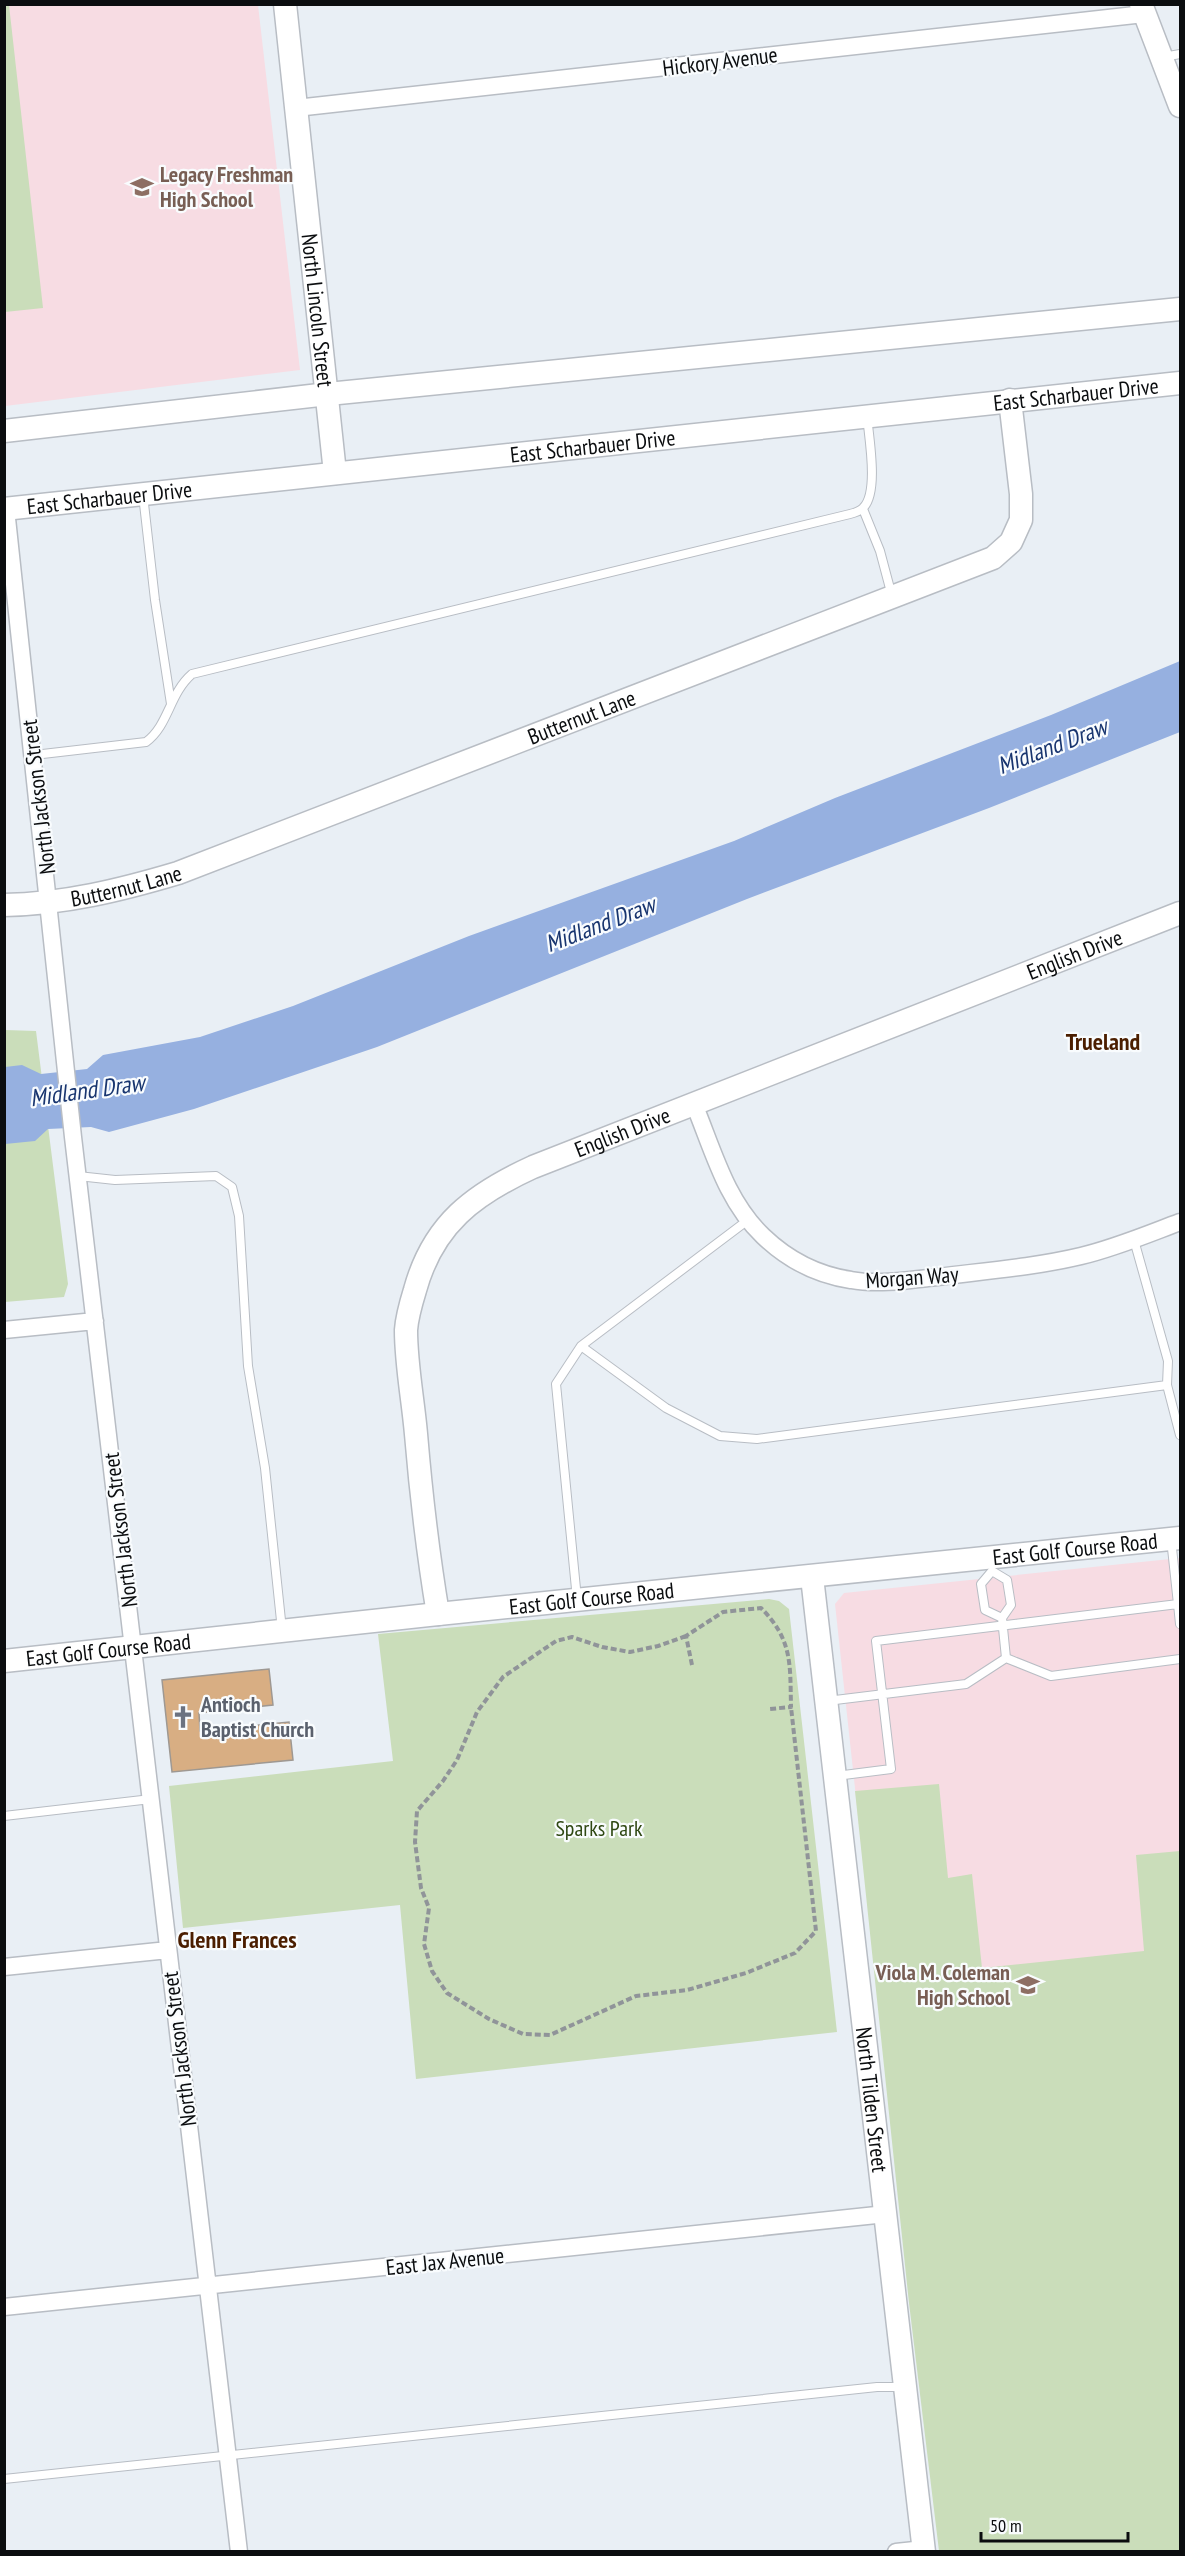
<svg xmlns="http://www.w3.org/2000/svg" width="1185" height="2556" font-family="'PT Sans Narrow',sans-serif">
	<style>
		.education { fill: #f7dce3 }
		.green { fill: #caddba }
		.water { fill: #96b0e0 }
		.building { fill: #d8ae83; stroke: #9e9892; stroke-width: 1.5 }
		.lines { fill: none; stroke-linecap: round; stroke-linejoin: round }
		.lane-casing { stroke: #b8bdc4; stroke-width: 10 }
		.street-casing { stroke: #b8bdc4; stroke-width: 19 }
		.secondary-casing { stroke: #b8bdc4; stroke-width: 25 }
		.path { stroke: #909499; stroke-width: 4; stroke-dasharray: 6 3; stroke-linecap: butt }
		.lane { stroke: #fff; stroke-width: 8 }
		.street { stroke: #fff; stroke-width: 16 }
		.secondary { stroke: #fff; stroke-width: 22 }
		.labels { text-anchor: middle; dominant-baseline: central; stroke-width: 4.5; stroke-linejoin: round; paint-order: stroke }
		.street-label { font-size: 22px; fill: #0b0d0f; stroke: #f9fcfe }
		.education-label { font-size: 22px; font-weight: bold; fill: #785e54; stroke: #f9fcfe; text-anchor: start }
		.worship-label { font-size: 22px; font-weight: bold; fill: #5b616d; stroke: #f9fcfe; text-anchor: start }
		.park-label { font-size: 22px; fill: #2f4813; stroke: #f9fcfe }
		.water-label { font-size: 24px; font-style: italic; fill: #18356f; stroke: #f9fcfe }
		.neighbourhood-label { font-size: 24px; font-weight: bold; fill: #4b1e00; stroke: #f9fcfe }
	</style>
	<rect width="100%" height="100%" fill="#e9eff5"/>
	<path class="education" d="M4 5H258L300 370 5 406Z
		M1180 1558V2180L901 2212 835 1604 844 1593Z"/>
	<path class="green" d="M4 5H9L43 308 5 312Z
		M5 1030 36 1031 68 1284 64 1297 5 1302Z
		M769 1599 779 1601 789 1609 837 2032 416 2079 400 1905 183 1928 169 1786 393 1761 378 1634Z
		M939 1784 948 1878 972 1874 982 1968 1144 1951 1136 1855 1180 1851V2551H939L909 2303 855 1791Z"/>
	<path class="water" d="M1180 661V732L989 808 747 899 377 1047 194 1109 109 1132 91 1127 48 1129 35 1141 5 1144V1067L22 1065 41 1074 87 1069 103 1055 200 1037 293 1006 469 936 734 841 835 798 1051 715Z"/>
	<path class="building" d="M269 1669 273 1705 199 1713 200 1731 289 1722 293 1760 172 1772 162 1680Z"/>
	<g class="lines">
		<g class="lane-casing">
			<path id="lane" d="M1163 57 1180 54
				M143 495 155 600 171 704
				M863 509 880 551 892 596
				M34 755 146 742C169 725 169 694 192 674L850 514C854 513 860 511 863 508 879 493 869 438 867 416
				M78 1176 115 1180 216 1176 232 1187 239 1216 248 1366 265 1468 282 1630
				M581 1346 666 1408 720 1436 757 1439 1167 1385 1168 1361 1134 1240
				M1167 1385 1180 1435
				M1171 1539 1178 1604
				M992 1571 1007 1580 1011 1605 1002 1618 985 1610 981 1584Z
				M577 1599 556 1384 581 1346 748 1220
				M1006 1658 1051 1676 1180 1659
				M827 1701 966 1684 1006 1658 1002 1618
				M836 1776 891 1769 876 1641 1178 1604 1180 1624
				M4 1816 151 1799
				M4 2479 877 2387H905"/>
		</g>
		<g class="street-casing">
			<path id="street" d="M296 108 1144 14
				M6 509 73 1137 239 2552
				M694 1104C713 1150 726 1201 763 1236 787 1259 817 1275 851 1280 878 1285 910 1280 937 1277 985 1271 1035 1267 1081 1256 1115 1248 1148 1234 1180 1222
				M4 1330 95 1321
				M4 1967 168 1950
				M4 2307 886 2214
				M896 2552 924 2549"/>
		</g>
		<g class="secondary-casing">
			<g id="secondary">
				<path id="s1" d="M285 4 335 473"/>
				<path d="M1141 4 1180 106"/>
				<path d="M4 431 328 394 1180 309"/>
				<path id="s2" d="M4 509 1180 383"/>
				<path id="s3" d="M4 905C64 904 121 890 178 873L993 558 1011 542 1021 520V494L1010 400"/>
				<path id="s4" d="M812 1577 924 2552"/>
				<path id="s5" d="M438 1614C428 1554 421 1494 416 1434 413 1399 406 1365 406 1330 407 1316 411 1303 415 1290 433 1224 474 1194 533 1167L1180 913"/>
				<path id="s6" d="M4 1661 438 1614 1180 1538"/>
			</g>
		</g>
		<path class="path" d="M686 1636 658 1646 630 1652 602 1647 572 1637 556 1641 503 1677 477 1712 457 1760 443 1781 417 1811 415 1842 421 1888 429 1908 424 1944 432 1971 447 1993 489 2019 523 2034 550 2035 636 1996 687 1990 746 1973 795 1953 816 1931 791 1707
			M692 1665 686 1636 723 1612 761 1608C793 1640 790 1665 791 1707L770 1709"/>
		<use href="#lane" class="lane"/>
		<use href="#street" class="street"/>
		<use href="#secondary" class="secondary"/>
	</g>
	<defs>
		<g id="school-bare" transform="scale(1.8)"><path d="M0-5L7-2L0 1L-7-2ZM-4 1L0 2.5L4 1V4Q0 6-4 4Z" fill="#8d6e63" stroke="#f9fcfe" stroke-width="2.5" paint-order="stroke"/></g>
		<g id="church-bare" transform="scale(1.8)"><path d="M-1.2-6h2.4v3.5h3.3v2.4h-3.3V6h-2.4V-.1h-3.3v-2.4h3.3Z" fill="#6b7280" stroke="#f9fcfe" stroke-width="2.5" paint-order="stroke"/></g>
	</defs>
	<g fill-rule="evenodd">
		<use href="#school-bare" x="142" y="187"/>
		<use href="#church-bare" x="183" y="1717"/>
		<use href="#school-bare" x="1028" y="1985"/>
	</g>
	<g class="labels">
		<g class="street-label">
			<text transform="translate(720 61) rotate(-7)">Hickory Avenue</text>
			<text stroke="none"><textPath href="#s1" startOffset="308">North Lincoln Street</textPath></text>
			<text stroke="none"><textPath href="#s2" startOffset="1078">East Scharbauer Drive</textPath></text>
			<text stroke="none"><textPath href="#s2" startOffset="592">East Scharbauer Drive</textPath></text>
			<text stroke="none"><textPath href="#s2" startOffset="106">East Scharbauer Drive</textPath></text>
			<text stroke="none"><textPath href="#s3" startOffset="610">Butternut Lane</textPath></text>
			<text transform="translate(38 797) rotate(-97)">North Jackson Street</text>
			<text stroke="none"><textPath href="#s3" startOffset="124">Butternut Lane</textPath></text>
			<text stroke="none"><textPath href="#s5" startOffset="1086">English Drive</textPath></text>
			<text stroke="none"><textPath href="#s5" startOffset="600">English Drive</textPath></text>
			<text transform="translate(912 1277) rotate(-4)">Morgan Way</text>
			<text transform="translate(120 1530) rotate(-97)">North Jackson Street</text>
			<text stroke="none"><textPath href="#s6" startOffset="1077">East Golf Course Road</textPath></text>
			<text stroke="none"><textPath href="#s6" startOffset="591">East Golf Course Road</textPath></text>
			<text stroke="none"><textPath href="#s6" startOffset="105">East Golf Course Road</textPath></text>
			<text transform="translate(179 2049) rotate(-97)">North Jackson Street</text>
			<text stroke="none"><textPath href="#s4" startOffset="526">North Tilden Street</textPath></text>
			<text transform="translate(445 2261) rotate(-6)">East Jax Avenue</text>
		</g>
		<g class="education-label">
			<text x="160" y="174">Legacy Freshman<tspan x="160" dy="25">High School</tspan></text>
			<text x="1010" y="1972" text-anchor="end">Viola M. Coleman<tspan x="1010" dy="25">High School</tspan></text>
		</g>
		<g class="worship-label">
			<text x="201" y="1704">Antioch<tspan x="201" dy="25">Baptist Church</tspan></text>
		</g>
		<g class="park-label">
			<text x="599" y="1828">Sparks Park</text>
		</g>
		<g class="water-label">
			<text transform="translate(1052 746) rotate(-21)">Midland Draw</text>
			<text transform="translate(600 924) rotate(-21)">Midland Draw</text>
			<text transform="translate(87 1090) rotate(-8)">Midland Draw</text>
		</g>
		<g class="neighbourhood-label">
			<text x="1103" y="1041">Trueland</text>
			<text x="237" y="1939">Glenn Frances</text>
		</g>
	</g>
	<rect width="1185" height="2556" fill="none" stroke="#0b0d0f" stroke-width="12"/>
	<path d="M981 2532v9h147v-9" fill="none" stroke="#0b0d0f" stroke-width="3"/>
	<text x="990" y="2532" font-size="18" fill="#0b0d0f" stroke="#f9fcfe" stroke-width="4.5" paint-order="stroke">50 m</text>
</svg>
